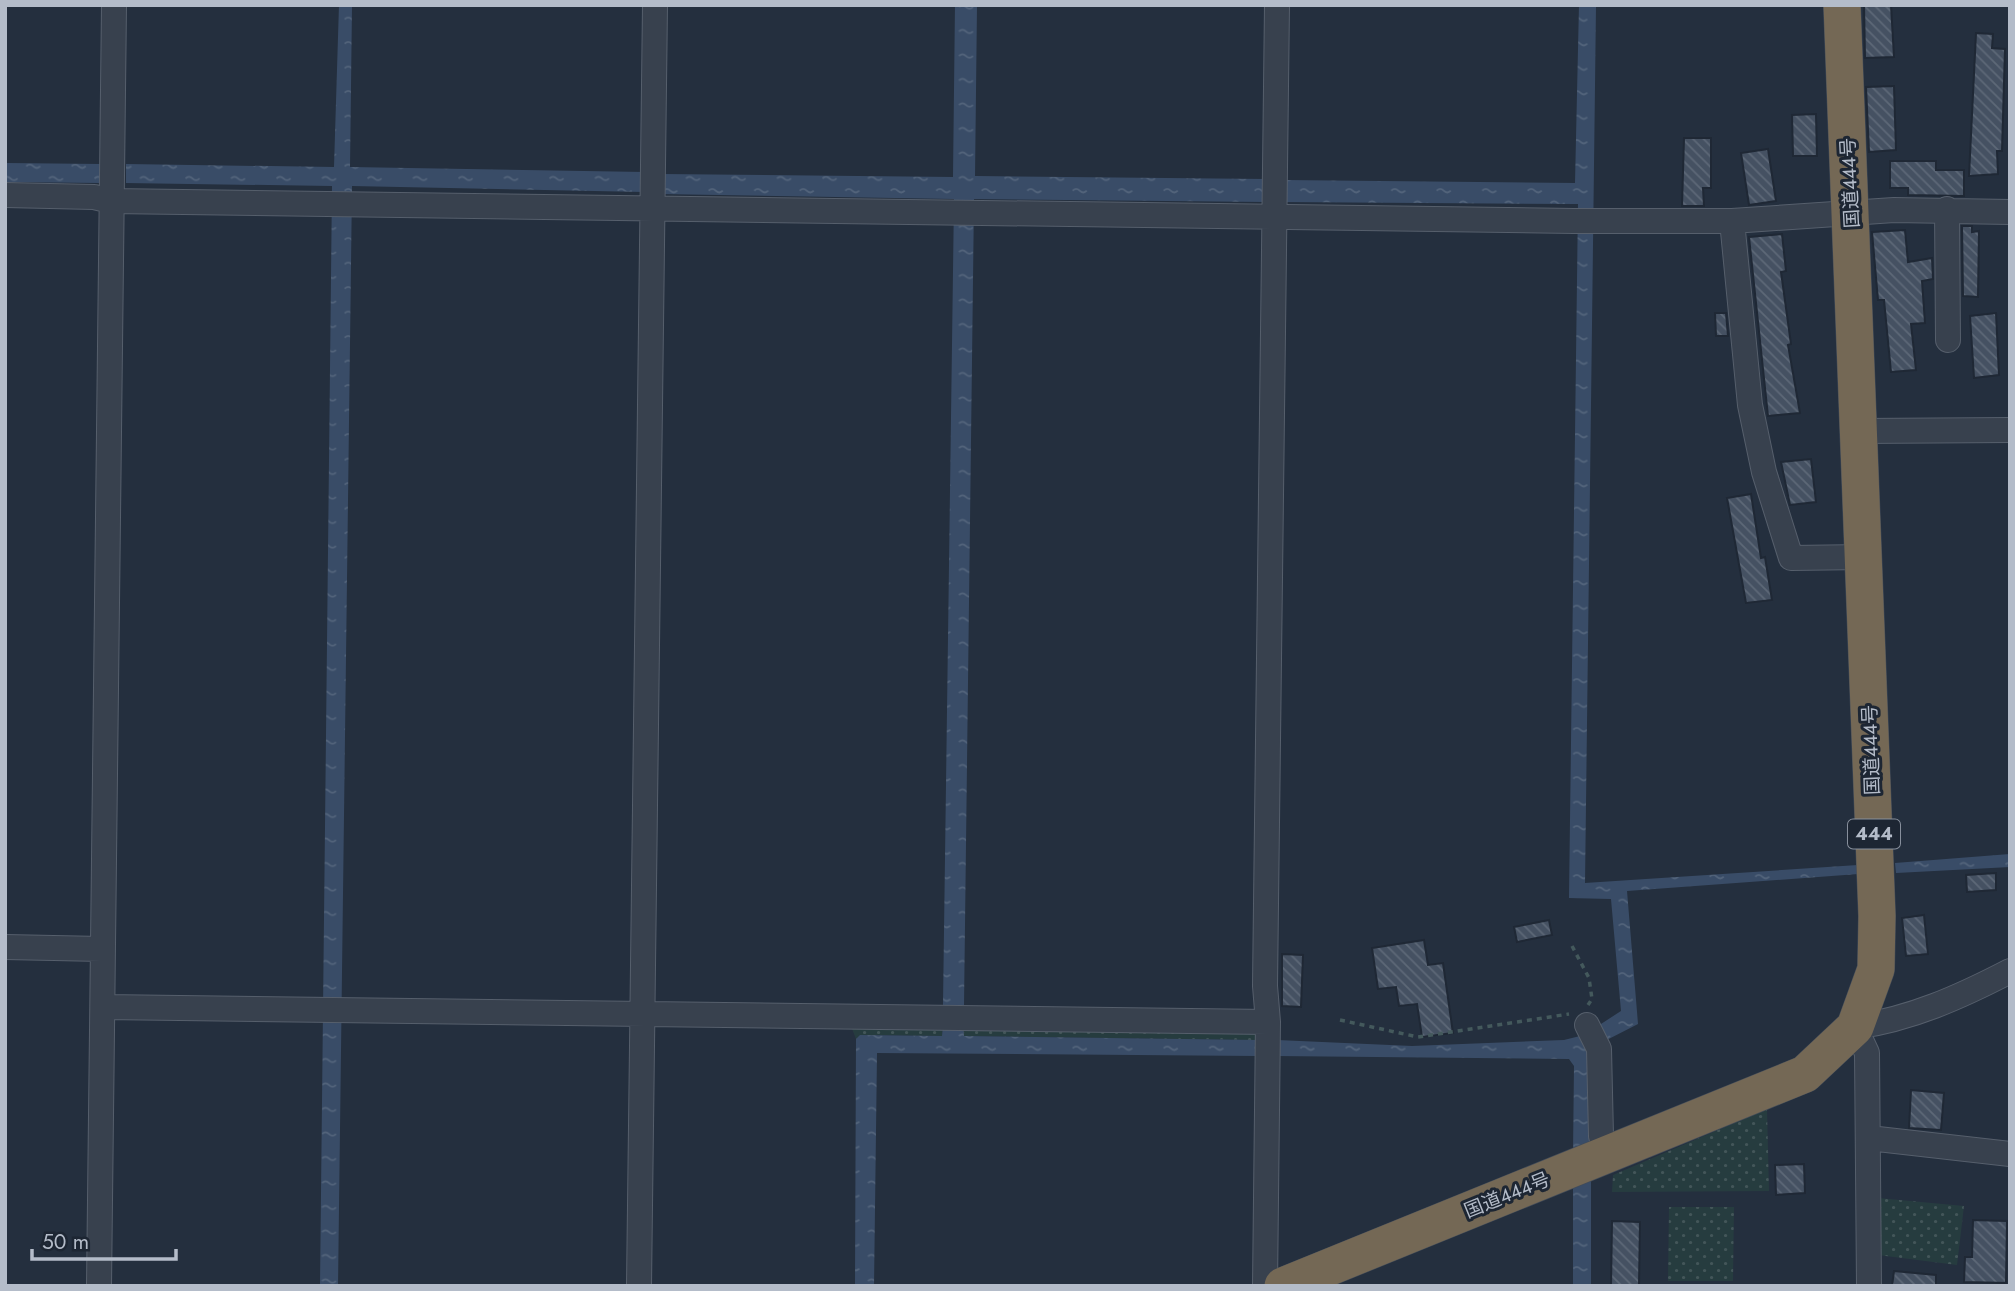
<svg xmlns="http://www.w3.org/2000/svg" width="2015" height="1291" font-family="Jost,'Noto Sans JP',sans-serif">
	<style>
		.grass { fill: url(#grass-dots) }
		.water { fill: url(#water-ripples) }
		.building { fill: url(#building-back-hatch); stroke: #1f2835; stroke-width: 2 }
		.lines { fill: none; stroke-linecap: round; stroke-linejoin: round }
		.minor-casing { stroke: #565f6c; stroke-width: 26 }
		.highway-casing { stroke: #434c59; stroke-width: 38 }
		.path { stroke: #44595c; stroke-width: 3.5; stroke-dasharray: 5 5; stroke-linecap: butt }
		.minor { stroke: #38414e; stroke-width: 24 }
		.highway { stroke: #746855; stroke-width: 37 }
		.labels { text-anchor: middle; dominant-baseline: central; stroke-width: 6; stroke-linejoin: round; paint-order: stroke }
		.shield { fill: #1d2633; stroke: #878f9c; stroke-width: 2 }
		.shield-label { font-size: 18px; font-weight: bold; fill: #b4bcc9 }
		.street-label { font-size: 19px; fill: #b4bcc9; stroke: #1d2633 }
	</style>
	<defs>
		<pattern id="grass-dots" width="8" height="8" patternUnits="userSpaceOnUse" patternTransform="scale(1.75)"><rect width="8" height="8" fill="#263c3f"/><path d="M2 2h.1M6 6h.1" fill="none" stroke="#435659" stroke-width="1.8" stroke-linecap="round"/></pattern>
		<pattern id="water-ripples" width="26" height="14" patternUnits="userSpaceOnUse" patternTransform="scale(1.75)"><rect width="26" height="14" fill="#394c67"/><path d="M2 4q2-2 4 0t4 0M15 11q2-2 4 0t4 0" fill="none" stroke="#53647b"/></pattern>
		<pattern id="building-back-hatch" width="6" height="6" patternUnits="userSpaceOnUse" patternTransform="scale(1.75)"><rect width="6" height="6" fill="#455162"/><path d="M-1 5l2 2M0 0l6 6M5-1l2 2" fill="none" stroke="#5d6877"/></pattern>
	</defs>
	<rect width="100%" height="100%" fill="#242f3e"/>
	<path class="grass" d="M943 1025 942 1036 861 1035 856 1039 851 1026Z
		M963 1025 1256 1031 1258 1040 963 1036Z
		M1767 1109 1769 1191 1612 1192 1613 1175Z
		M1878 1198 1964 1206 1957 1265 1878 1255Z
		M1669 1207H1734L1733 1281H1668Z"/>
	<path class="water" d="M339 5H352L350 167 644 172V192L352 186 338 1286H320L332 186 126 183V164L334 167Z
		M955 5H977L975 176 1265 179 1267 202 974 199 964 1005H943L954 199 660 194V174L953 177Z
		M1579 5H1596L1585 883 1858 865V874L1627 891 1638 1024 1591 1048 1592 1147 1573 1154 1574 1066 1569 1059 1277 1056V1040L1412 1046 1564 1040 1584 1035 1621 1011 1611 899 1569 898 1578 204 1282 202 1283 180 1575 183Z
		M5 163 101 164V183L5 182Z
		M2010 854V867L1896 873 1895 863Z
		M943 1025H963L964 1036 1258 1040V1056L877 1053 874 1286H855L856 1039 860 1035 942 1036Z
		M1591 1179V1286H1573V1187Z"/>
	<path class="building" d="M1864 5H1891L1894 57 1865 58Z
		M1976 33 1993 34 1992 48 2005 49 2002 151H1997L1998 174 1969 176Z
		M1894 86 1896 150 1869 152 1866 87Z
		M1816 114 1817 156H1793L1792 115Z
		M1684 138H1711V188H1703L1704 206H1682Z
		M1768 149 1776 201 1749 205 1741 153Z
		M1890 161H1936V170H1964V196L1908 195V188H1890Z
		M1962 226H1972V232L1979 231 1978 297 1963 296Z
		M1905 230 1908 262 1932 258 1933 279 1922 281 1925 323 1911 324 1916 370 1891 372 1884 300H1878L1872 232Z
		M1782 234 1786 271 1781 272 1791 344 1788 345 1800 413 1768 416 1749 237Z
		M1715 313H1726L1728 336H1716Z
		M1996 313 1999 375 1974 378 1970 316Z
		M1811 459 1816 502 1790 505 1781 462Z
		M1751 494 1761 558 1765 557 1772 600 1746 603 1727 498Z
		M1996 873V890L1967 892 1966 875Z
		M1924 915 1928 954 1906 956 1902 918Z
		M1549 920 1552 935 1517 942 1514 927Z
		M1424 940 1428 965 1443 963 1453 1033 1422 1037 1417 1004 1399 1006 1396 987 1378 989 1372 948Z
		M1282 954 1303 955 1301 1007 1282 1006Z
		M1911 1090 1944 1093 1941 1130 1909 1128Z
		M1804 1164 1805 1193 1776 1195 1775 1165Z
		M1973 1220 2007 1221 2006 1283 1964 1282 1965 1257H1972Z
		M1612 1221 1640 1222 1639 1286H1611Z
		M1894 1271 1936 1275V1286H1892Z"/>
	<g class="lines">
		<g class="minor-casing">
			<path id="minor" d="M5 195 94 197 111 201 1574 221H1732L1894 210 2010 212
				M1947 209 1948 340
				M1732 221 1750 405 1764 472 1791 558 1864 557
				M1860 431 2010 430
				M5 947 102 949
				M104 1007 1268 1022 1265 1286
				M1268 1022 1265 986 1277 5
				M1587 1025 1599 1049 1601 1136 1606 1155
				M1869 1138 2010 1154
				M99 1286 114 5
				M639 1286 655 5
				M1869 1286 1867 1053 1855 1027C1911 1019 1960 997 2010 971"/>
		</g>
		<g class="highway-casing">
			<path id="highway" d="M1283 1286 1805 1074 1855 1027 1876 969 1877 916 1842 5"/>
		</g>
		<path class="path" d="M1572 946 1589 978 1592 999 1588 1005
			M1340 1020 1418 1037 1569 1014"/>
		<use href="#minor" class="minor"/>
		<use href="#highway" class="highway"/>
	</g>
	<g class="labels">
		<rect class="shield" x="1848" y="819.5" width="52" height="29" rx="5"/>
		<g class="shield-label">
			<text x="1874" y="834">444</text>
		</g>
		<g class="street-label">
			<text transform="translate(1850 183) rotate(-93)">国道444号</text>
			<text transform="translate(1871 750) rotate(-92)">国道444号</text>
			<text transform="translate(1507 1195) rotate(-22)">国道444号</text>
		</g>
	</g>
	<rect width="2015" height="1291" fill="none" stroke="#b4bcc9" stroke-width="14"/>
	<path d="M32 1249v10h144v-10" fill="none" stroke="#b4bcc9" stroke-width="3.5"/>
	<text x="42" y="1249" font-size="21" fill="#b4bcc9" stroke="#1d2633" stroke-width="5" paint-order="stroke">50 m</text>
</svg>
